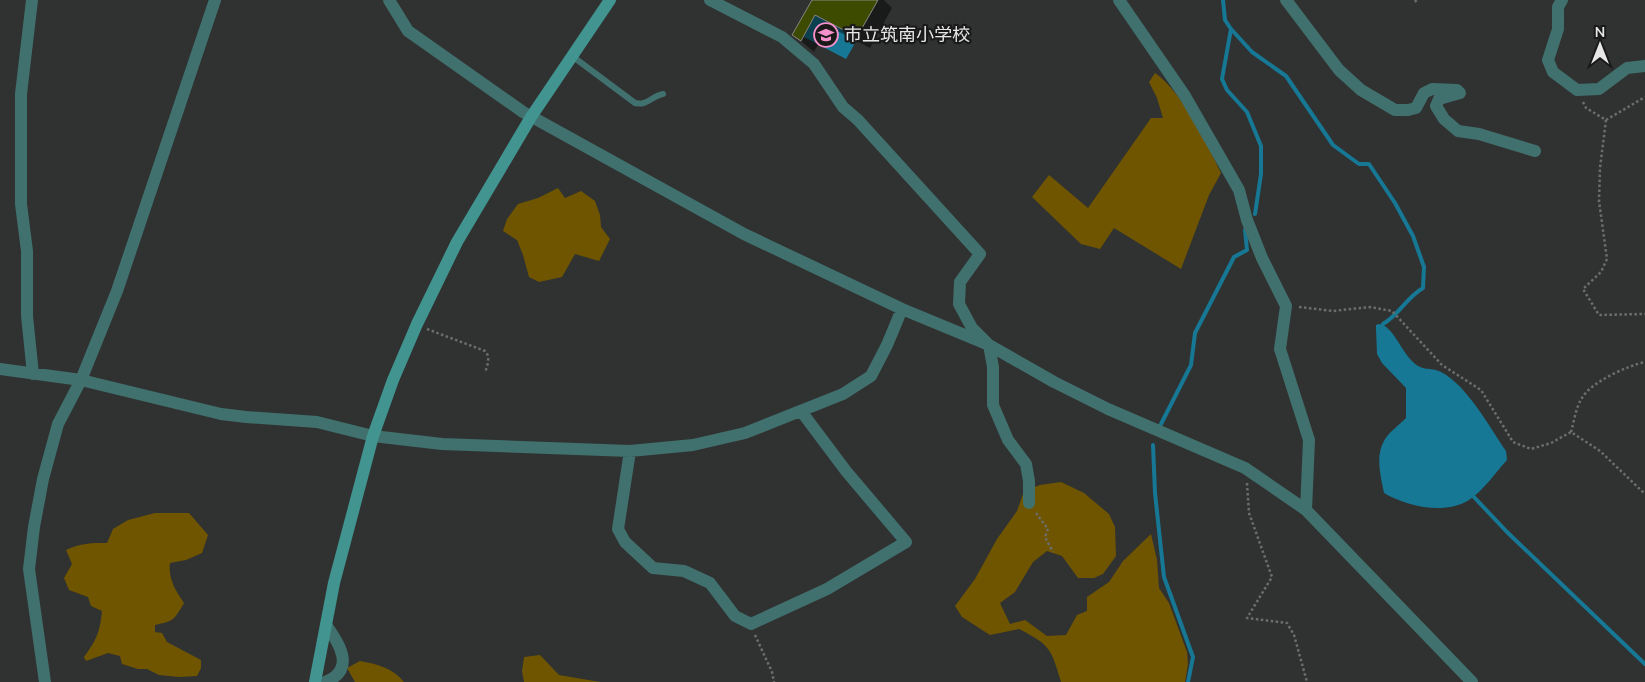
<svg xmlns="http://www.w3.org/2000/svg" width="1645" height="682" font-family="'Nunito Sans','Noto Sans JP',sans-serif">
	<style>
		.forest { fill: #6f5500 }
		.water { fill: #167895 }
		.shadow { fill: #0007 }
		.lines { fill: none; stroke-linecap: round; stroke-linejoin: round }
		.stream { stroke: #167895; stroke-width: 4 }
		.building { fill: #3c4b00; stroke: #868784 }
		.path { stroke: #6c6d6c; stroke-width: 2.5; stroke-dasharray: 2.5 2.5; stroke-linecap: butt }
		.lane { stroke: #40716e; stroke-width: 6 }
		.street { stroke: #40716e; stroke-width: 12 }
		.secondary { stroke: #41948f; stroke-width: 12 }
		.labels { text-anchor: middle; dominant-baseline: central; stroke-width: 4.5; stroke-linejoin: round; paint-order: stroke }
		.poi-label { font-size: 18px; fill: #e6e7e6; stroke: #191a19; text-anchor: start }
	</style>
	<rect width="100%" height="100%" fill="#303231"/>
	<path class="forest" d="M1155 73C1183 93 1206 142 1221 173L1209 195 1181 269 1114 228 1100 249 1081 244 1032 197 1049 175 1088 208 1151 118H1163L1157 98 1149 82Z
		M558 188 565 198 581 191 595 201 600 215 601 227 610 239 599 261 575 254 562 277 539 282 529 277 523 255 517 240 503 231 507 219 518 204 538 198Z
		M1061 482 1084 493 1109 514 1115 527 1116 556 1103 574 1094 578H1078L1062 556 1047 551 1033 562 1015 592 1000 603 1010 624 1025 620 1047 636 1066 635 1077 615 1087 611V597L1109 582 1123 561 1151 534 1157 560 1159 588 1169 603 1187 652 1188 664 1185 682H1061C1051 648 1050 645 1019 629L990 635 962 617 955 606 975 579 997 539 1017 511 1024 491 1040 485Z
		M155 513H189L208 535 202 553 186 560 170 563C168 578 175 590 184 603 174 620 174 621 155 625V632L162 633 167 642 201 660V668L197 676 179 677 159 675 147 669H138L122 664 120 656 108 653 86 661 84 657C96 641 100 632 102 611L91 606 88 597 69 590 64 578 72 564 66 550C80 543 92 543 107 543L113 529 128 520Z
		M540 655 559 675 600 682H524L522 671 524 657Z
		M360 661C377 664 393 668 404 682H355L347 668Z"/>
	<path class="water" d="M815 15 858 38 846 59 804 37Z
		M1379 324C1392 325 1401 350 1411 360 1423 373 1429 366 1441 372 1467 385 1490 428 1506 451L1507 460C1496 472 1483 491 1469 500 1445 515 1408 507 1384 493 1381 477 1375 456 1384 441 1388 433 1399 425 1406 418V388L1382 363 1377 354 1376 329V325Z"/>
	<path class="shadow" d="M813 0H884L892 8 870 48 828 26 814 52 794 35Z"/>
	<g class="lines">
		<path class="stream" d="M1223 0 1225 20 1231 29 1252 52 1286 76 1333 145 1359 164H1369L1395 203 1413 236 1424 267 1423 288C1406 298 1399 315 1383 324
			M1231 29 1222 79 1227 90 1247 112 1261 146V174L1255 214
			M1160 426 1191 365 1195 333 1234 257 1247 250 1245 230
			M1153 445 1155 493 1164 577 1193 657 1188 682
			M1473 496 1507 532 1645 664"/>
	</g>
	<path class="building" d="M812 0H878L857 37 815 15 801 41 792 35Z"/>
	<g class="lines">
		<path class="path" d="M1415 0 1417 3
			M1583 102 1586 108 1606 120 1600 168 1599 201 1607 259 1601 272 1583 289 1599 315 1645 314
			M1606 120 1645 97
			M1299 307 1333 311 1370 307 1392 311 1442 365 1481 390 1513 442 1531 449 1551 443 1571 432 1600 451 1645 494
			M427 329 485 351C491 357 487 366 485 373
			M1571 432C1574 421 1576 407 1582 398 1591 382 1627 366 1645 362
			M1247 483 1249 513 1272 577 1247 618 1287 623 1294 635 1307 682
			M1036 513 1048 529 1045 537 1053 552
			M755 635 772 672 774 682"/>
		<path class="lane" d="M572 56 635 103C647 106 652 96 663 94"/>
		<path class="street" d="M32 0 21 94V204L27 251V316L33 374
			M389 0 408 31 523 112 744 234 902 309 989 345 1054 382 1108 409 1245 468 1306 510 1472 682
			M710 0 782 37 814 64 843 107 858 120 980 254 960 282 959 304 972 328 989 345 993 367V405L1008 440 1026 464 1029 481V503
			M1119 0 1185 96 1239 190 1247 220 1262 258 1286 306 1280 349 1309 440 1306 510
			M1286 0 1339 70 1361 90 1395 110H1408L1416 108 1424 93 1432 89 1457 90 1460 93 1439 99 1436 106 1444 119 1458 131 1479 134 1535 151
			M1562 0 1558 7V29L1548 60 1553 72 1577 90 1599 89 1627 68 1645 66
			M0 369 81 380 221 414 246 417 317 422 373 436 442 444 630 451 693 445 745 433 843 394 871 376 887 345 902 309
			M630 451 618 529 625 542 653 568 684 571 710 583 735 616 751 624 827 589 906 542 846 471 801 411
			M45 682 29 569 34 527 43 479 58 424 81 380 117 291 215 0
			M325 682C356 670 340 644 326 625"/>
		<path class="secondary" d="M315 682 334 583 373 436 393 380 417 324 457 242 531 117 610 0"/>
	</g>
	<defs>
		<g id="school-ring" transform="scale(1.25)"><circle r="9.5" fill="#191a19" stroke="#f890cb" stroke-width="1.5"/><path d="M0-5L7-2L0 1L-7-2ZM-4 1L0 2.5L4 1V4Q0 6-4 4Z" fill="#f890cb"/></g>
	</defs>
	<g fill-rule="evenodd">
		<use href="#school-ring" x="826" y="35"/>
	</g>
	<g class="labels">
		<g class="poi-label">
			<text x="844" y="35">市立筑南小学校</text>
		</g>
	</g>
	<g transform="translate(1600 45)" stroke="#191a19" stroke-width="4" paint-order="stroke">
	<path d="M0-4L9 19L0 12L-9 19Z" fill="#e6e7e6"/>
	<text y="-8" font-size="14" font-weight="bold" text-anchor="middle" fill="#e6e7e6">N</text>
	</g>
</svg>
